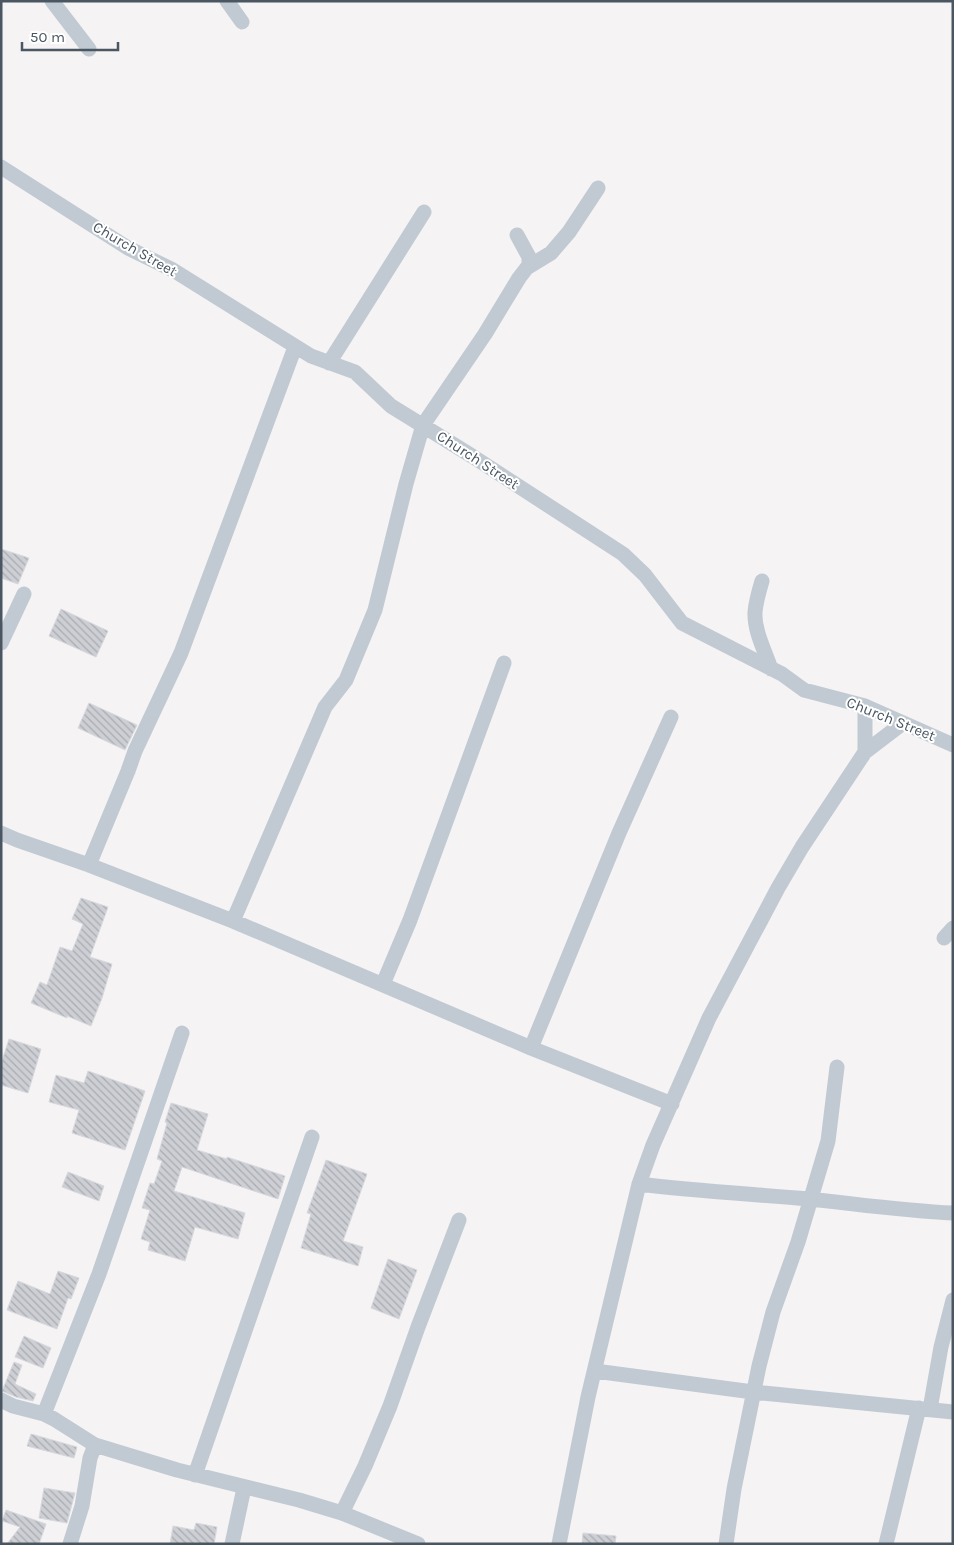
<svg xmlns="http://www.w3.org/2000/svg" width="954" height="1545" font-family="Karla,sans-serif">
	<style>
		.building { fill: url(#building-back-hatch); stroke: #d7d9de }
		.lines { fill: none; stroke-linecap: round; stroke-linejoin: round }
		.minor { stroke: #c1cad2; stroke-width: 15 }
		.labels { text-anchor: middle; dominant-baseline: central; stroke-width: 4; stroke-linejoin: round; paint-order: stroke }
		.street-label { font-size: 15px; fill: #4a5661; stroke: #fff }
	</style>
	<defs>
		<pattern id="building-back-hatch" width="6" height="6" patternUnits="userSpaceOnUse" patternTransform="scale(1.25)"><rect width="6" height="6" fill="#cdcfd5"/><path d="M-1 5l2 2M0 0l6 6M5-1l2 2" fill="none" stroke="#a8abb0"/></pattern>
	</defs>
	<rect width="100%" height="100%" fill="#f5f3f3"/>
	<path class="building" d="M1 549 29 558 18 584 1 578Z
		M61 609 108 631 96 657 49 636Z
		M89 703 137 725 125 750 78 728Z
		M81 898 108 907 90 957 112 964 102 998 91 1026 67 1016V1018L31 1003 40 982 47 985 60 947 72 951 83 924 72 919Z
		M9 1039 41 1049 28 1093 1 1085V1064Z
		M88 1071 145 1091 125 1150 72 1133 79 1110 49 1102 56 1075 84 1083Z
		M171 1103 208 1114 197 1150 227 1159V1157L285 1176 278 1199 182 1167 174 1191 245 1213 238 1239 195 1227 185 1261 148 1250 150 1242 141 1239 150 1210 142 1208 150 1183 154 1184 162 1161 157 1159 167 1123 165 1122Z
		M326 1160 367 1174 343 1241 363 1247 358 1266 301 1248 311 1214 307 1213Z
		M68 1172 104 1186 99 1201 62 1187Z
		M388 1259 417 1270 399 1319 371 1308Z
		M58 1271 79 1278 71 1299 68 1298 57 1329 7 1310 18 1281 50 1294Z
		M24 1336 51 1348 43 1368 15 1357Z
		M14 1362 22 1365 15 1384 36 1394 33 1401 16 1397 2 1391Z
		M31 1434 77 1447 74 1458 27 1446Z
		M44 1488 75 1493 67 1523 39 1518Z
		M6 1510 46 1524 39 1544H7L20 1527 2 1521Z
		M196 1523 217 1527 214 1544H170L173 1526 194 1530Z
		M583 1533 616 1536 615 1544H582Z"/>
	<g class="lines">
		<path class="minor" d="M52 1 89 49
			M227 1 242 22
			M1 167 128 248 173 270 311 356 355 372 391 406 472 456 623 554 645 575 682 623 782 674 804 690 865 706 953 745
			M528 267 551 253 569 232 598 188
			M329 363 424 212
			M762 581C759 591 756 601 755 612 754 631 765 651 771 669
			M1 643 24 594
			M865 752 903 723
			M1 833 17 840 89 865 233 921 531 1048 672 1104
			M89 865 128 771 135 751 181 653 295 347
			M233 921 325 707 346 680 375 610 406 484 423 425 485 334 519 278 529 265V257L517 235
			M944 938 953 928
			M383 984 410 920 504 663
			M531 1048 619 833 671 717
			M639 1184C695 1191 752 1194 809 1199 857 1204 905 1211 953 1213
			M595 1371 753 1392 953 1412
			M1 1400 13 1406 44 1414 54 1419 95 1445 177 1470 299 1500 342 1513 418 1544
			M930 1409 941 1347 953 1300
			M44 1414 99 1274 182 1033
			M195 1475 312 1137
			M342 1513 365 1466 390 1406 418 1327 459 1220
			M70 1544 82 1506 90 1458 95 1445
			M232 1544 244 1488
			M559 1544 588 1397 639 1184 653 1145 709 1018 778 888 802 847 865 752V706
			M726 1544 734 1489 759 1366 773 1312 798 1242 828 1141 837 1067
			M886 1544 919 1408"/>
	</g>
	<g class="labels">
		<g class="street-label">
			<text transform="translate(135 249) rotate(30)">Church Street</text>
			<text transform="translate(478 460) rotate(33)">Church Street</text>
			<text transform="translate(891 719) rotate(22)">Church Street</text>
		</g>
	</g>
	<rect width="954" height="1545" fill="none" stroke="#4a5661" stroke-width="5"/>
	<path d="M22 42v8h96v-8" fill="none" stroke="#4a5661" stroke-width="2.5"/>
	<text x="30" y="42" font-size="15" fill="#4a5661" stroke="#ffffff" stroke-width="4" paint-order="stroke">50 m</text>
</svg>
